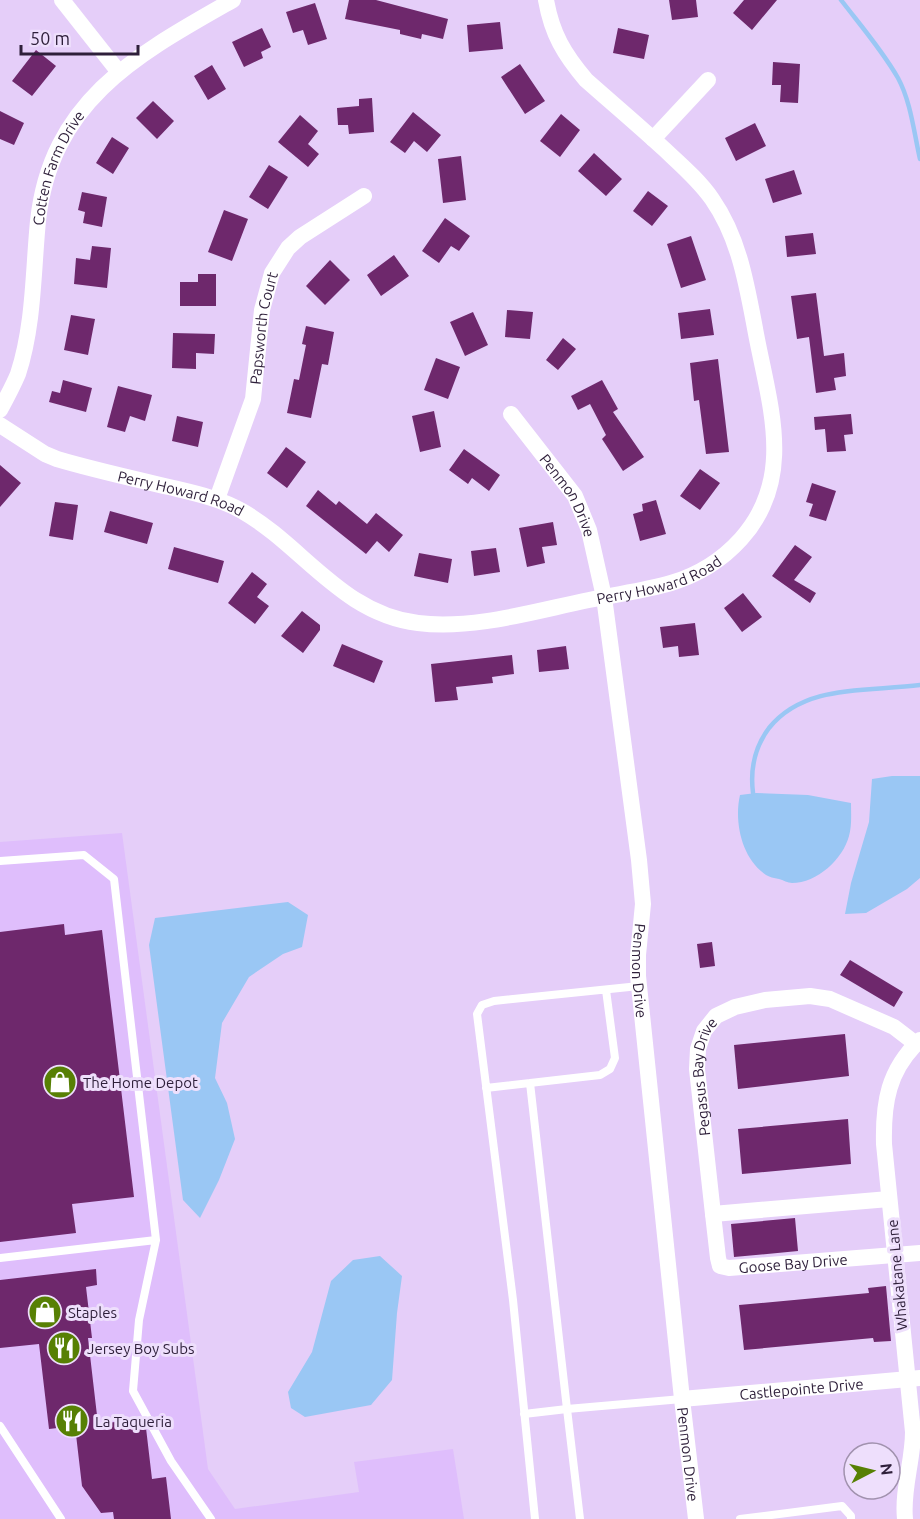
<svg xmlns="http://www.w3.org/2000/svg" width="920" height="1519" font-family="Ubuntu,sans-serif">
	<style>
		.built { fill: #dfbefc }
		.water { fill: #9ac7f4 }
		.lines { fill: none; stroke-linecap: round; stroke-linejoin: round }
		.stream { stroke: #9ac7f4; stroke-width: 4.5 }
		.building { fill: #6e286c }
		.service { stroke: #fff; stroke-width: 8 }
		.minor { stroke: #fff; stroke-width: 16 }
		.labels { text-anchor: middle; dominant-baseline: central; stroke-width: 6; stroke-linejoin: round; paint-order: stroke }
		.street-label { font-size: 15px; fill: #2e1f3a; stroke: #eedffc }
		.poi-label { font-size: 15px; fill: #2e1f3a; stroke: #eedffc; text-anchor: start }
	</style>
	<rect width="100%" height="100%" fill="#e5cef9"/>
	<path class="built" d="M122 833 208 1469 235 1509 359 1492 354 1462 453 1449 464 1519H0V842Z"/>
	<path class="water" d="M892 776H920V878L907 889 866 913 845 914 851 883 869 822 872 779Z
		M756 793 808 795 851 803C851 813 852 826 849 836 843 859 817 883 792 883 788 883 783 880 779 879 774 878 769 877 766 875 741 858 734 821 740 795Z
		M288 902 308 915 302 947 283 954 249 977 222 1023 215 1078 227 1103 235 1139 219 1180 200 1218 183 1200 149 945 155 918Z
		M380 1256 402 1276 397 1313 392 1380 371 1405 305 1417 291 1408 288 1392 312 1352 331 1281 353 1260Z"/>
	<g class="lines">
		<path class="stream" d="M841 0C861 26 882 50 898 78 911 102 914 133 920 159
			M753 793C750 769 754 748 769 728 805 683 869 692 920 685"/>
	</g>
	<path class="building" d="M349 0H376L448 19 443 39 422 34 421 39 400 34V30L345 19Z
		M669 0H696L698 17 672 20Z
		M744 0H777L752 30 733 13Z
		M315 3 327 39 308 45 303 30 293 33 286 12Z
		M500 22 503 49 469 52 467 25Z
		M262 28 271 47 261 52 263 58 244 67 232 42Z
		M618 28 649 35 644 59 613 53Z
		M36 50 56 66 32 96 12 81Z
		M773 62 800 64 798 103 780 102 781 85H772Z
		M520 64 545 101 525 114 501 77Z
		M212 65 226 89 208 100 194 76Z
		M372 98 374 132 349 134 348 125H338L337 108 359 106V99Z
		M153 101 174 121 157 139 136 118Z
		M0 111 24 123 14 145 0 139Z
		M413 112 441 135 427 152 414 141 405 153 390 142Z
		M561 114 580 130 560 157 540 141Z
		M300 115 318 131 308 144 319 154 308 167 278 142Z
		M755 123 766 146 736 161 725 138Z
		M112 137 129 148 113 174 96 163Z
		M594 153 622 179 606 196 578 171Z
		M461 156 466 200 443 203 438 159Z
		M269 165 288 177 268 209 249 197Z
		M794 170 802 194 773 203 765 179Z
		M648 191 668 206 652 226 633 211Z
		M82 192 107 197 102 227 83 223 85 212 78 210Z
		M224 210 248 219 232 261 208 252Z
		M445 218 470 236 459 251 451 246 439 263 422 251Z
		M813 233 816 254 787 257 785 236Z
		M691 236 706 280 681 288 667 244Z
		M92 246 111 248 107 288 74 284 76 258 90 260Z
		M394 255 409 276 381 296 367 275Z
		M330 260 350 280 325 305 306 286Z
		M198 274H216V306H180V282H198Z
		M816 293 824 356 844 353 846 376 834 378 836 390 816 393 809 337 797 339 791 296Z
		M710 309 714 335 681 339 678 313Z
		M507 310 533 312 530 339 505 337Z
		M473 312 488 345 465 356 450 322Z
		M71 315 95 319 88 355 64 350Z
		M306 326 334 332 328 365 322 364 311 418 287 413 294 379 299 380 306 345 302 344Z
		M173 333 215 334 214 354 196 353V369L172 368Z
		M563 338 576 349 558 370 546 360Z
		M436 358 460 367 448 399 424 390Z
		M718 359 729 452 706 454 699 400 694 401 690 363Z
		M63 380 92 388 86 412 49 402 52 391 60 393Z
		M602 380 618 409 613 412 644 457 623 471 602 439 606 435 590 404 578 410 571 396Z
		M118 386 152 395 145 421 130 416 125 432 107 427Z
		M434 411 441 447 420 452 412 416Z
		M851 414 853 434 844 435 846 451 827 452 825 429 815 430 814 417Z
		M177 416 203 422 198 447 172 441Z
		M286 447 306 462 287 488 267 473Z
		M464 449 500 475 489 491 472 478 468 484 449 470Z
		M0 465 21 483 0 507Z
		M700 469 720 483 700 510 680 496Z
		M812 483 836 491 826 521 809 516 813 504 806 502Z
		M318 490 336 505 339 501 367 524 376 513 403 535 389 552 377 541 366 554 306 506Z
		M656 500 666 534 640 541 633 514 643 511 642 504Z
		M55 502 78 505 73 540 49 536Z
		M110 511 153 523 147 544 104 532Z
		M553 522 557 545 542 547 545 563 527 567 519 528Z
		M795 545 812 557 794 580 816 593 810 603 772 576Z
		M174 547 224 561 218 583 168 569Z
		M496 548 500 572 474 576 471 551Z
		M419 553 452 559 448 583 414 576Z
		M252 572 267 584 257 597 269 606 255 624 228 603Z
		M743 593 762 617 742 632 724 608Z
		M302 611 320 625V630L303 653 281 636Z
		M695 623 699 655 679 657 678 646 663 648 660 627Z
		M342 644 383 661 374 683 333 666Z
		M566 646 569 669 539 672 537 650Z
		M512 655 514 674 492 677 493 683 456 687 458 700 435 702 431 664Z
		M64 924 65 935 102 930 134 1197 72 1204 76 1233 0 1242V932Z
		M712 942 715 966 700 968 697 944Z
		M850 960 903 992 894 1007 840 975Z
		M845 1034 849 1076 738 1089 734 1045Z
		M848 1119 851 1164 742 1174 738 1129Z
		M795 1218 798 1251 734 1257 731 1224Z
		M96 1269 97 1285 86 1287 92 1338H88L98 1424 141 1419 146 1428 152 1479 166 1477 171 1519H114L113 1512 101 1513 82 1486 75 1426 49 1429 39 1344 0 1348V1280Z
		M886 1286 891 1341 874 1342 873 1338 744 1350 739 1305 869 1293 868 1288Z"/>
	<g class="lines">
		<path class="service" d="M0 861 84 855 114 879 156 1240 139 1320 133 1391 171 1461 211 1519
			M530 1083 567 1409 682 1399
			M486 1088 600 1075 610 1069 615 1058 606 990
			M0 1258 156 1240
			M524 1414 567 1409 580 1519
			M0 1426 61 1519
			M535 1519 513 1300 477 1014 482 1005 494 1001 639 986
			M740 1519 842 1506 851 1516V1519"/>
		<g class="minor">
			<path d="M62 0 118 71"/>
			<path d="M653 139 708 80"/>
			<path id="s1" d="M0 410C6 399 13 386 18 374 34 325 33 272 38 221 51 100 138 54 233 0"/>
			<path id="s2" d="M511 414 575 496 589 530 604 597 639 860 643 904 638 955V976L682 1399 696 1519"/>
			<path id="s3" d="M0 425 45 454 57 459C94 470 131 478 169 487 194 493 219 498 242 511 303 546 342 614 418 623 473 630 535 611 589 600 616 594 644 591 671 583 698 575 722 560 741 539 793 481 772 413 758 344 748 294 742 242 712 199 699 180 680 164 663 148 638 125 612 103 586 80 564 54 552 34 546 0"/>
			<path id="s4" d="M217 499 253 399 262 310 272 273 288 248 300 237 364 196"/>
			<path id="s5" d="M889 1199 713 1214 697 1069 698 1049 704 1031 716 1016 735 1007 765 1000 810 996 830 999 894 1027 916 1044"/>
			<path id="s6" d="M713 1214 718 1258 720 1266 729 1268 920 1253"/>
			<path id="s7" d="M682 1399 920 1378"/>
			<path d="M905 1519C902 1490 913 1461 913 1432L884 1144C883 1103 888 1070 920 1040"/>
		</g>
	</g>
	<defs>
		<g id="shop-disc" transform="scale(1.725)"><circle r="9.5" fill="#578004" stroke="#eedffc"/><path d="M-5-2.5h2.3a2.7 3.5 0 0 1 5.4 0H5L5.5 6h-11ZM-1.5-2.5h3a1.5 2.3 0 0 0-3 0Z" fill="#fff"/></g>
		<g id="restaurant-disc" transform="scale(1.725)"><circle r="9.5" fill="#578004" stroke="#eedffc"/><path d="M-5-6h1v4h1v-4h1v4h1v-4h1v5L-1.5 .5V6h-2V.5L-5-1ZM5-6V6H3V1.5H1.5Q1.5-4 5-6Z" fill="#fff"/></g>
	</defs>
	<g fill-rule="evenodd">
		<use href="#shop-disc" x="60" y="1082"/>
		<use href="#shop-disc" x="45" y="1312"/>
		<use href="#restaurant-disc" x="64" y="1348"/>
		<use href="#restaurant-disc" x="72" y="1421"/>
	</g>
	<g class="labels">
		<g class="street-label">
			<text stroke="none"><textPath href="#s1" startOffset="252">Cotten Farm Drive</textPath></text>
			<text stroke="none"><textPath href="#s4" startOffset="178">Papsworth Court</textPath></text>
			<text stroke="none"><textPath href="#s3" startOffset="195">Perry Howard Road</textPath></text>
			<text stroke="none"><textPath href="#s2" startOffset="100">Penmon Drive</textPath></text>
			<text stroke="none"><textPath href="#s3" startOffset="717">Perry Howard Road</textPath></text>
			<text stroke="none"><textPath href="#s2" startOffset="586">Penmon Drive</textPath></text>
			<text stroke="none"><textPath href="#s5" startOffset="316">Pegasus Bay Drive</textPath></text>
			<text stroke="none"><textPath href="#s6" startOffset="126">Goose Bay Drive</textPath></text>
			<text transform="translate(897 1275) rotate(-95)">Whakatane Lane</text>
			<text stroke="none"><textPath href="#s7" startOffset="120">Castlepointe Drive</textPath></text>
			<text stroke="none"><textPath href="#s2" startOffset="1072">Penmon Drive</textPath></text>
		</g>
		<g class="poi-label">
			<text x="83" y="1082">The Home Depot</text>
			<text x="68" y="1312">Staples</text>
			<text x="87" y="1348">Jersey Boy Subs</text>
			<text x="95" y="1421">La Taqueria</text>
		</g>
	</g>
	<g transform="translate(872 1471) rotate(83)"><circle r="28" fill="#eedffc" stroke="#a192ae" stroke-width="1.5"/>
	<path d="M0-4.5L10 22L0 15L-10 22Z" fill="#578004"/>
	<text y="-9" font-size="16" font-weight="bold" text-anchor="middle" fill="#2e1f3a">N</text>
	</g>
	<path d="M21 45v9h117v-9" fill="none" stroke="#2e1f3a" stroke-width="3"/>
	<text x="30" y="45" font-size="18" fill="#2e1f3a" stroke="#eedffc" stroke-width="4.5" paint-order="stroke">50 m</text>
</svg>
